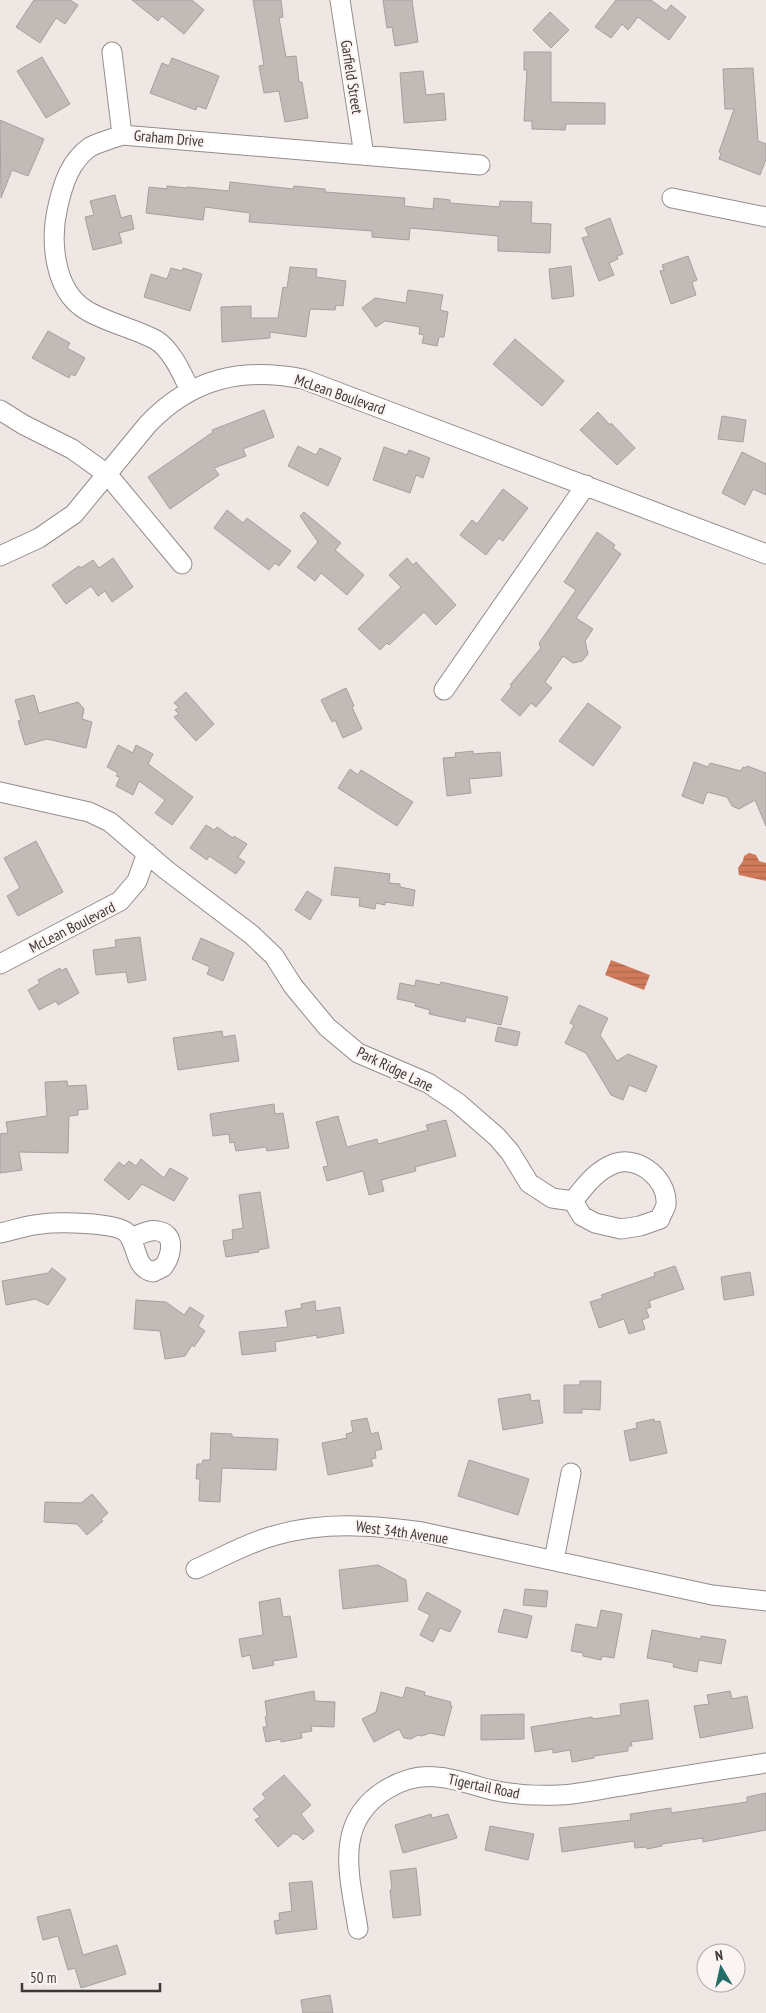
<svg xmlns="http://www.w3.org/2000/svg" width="766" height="2013" font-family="'PT Sans Narrow',sans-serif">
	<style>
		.water { fill: url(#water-rules) }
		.building { fill: #c1bbb8; stroke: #a6a09d }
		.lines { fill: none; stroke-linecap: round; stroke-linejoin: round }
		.minor-casing { stroke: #938d8b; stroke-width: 21 }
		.minor { stroke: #fff; stroke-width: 19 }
		.labels { text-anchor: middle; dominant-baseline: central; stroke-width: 4.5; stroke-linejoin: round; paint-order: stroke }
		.street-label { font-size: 15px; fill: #3b3837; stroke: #fbf4f2 }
	</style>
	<defs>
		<pattern id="water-rules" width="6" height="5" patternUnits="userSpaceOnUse" patternTransform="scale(1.25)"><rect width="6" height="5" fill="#d17a5a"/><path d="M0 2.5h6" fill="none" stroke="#ab654b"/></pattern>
	</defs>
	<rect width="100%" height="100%" fill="#eee7e4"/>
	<path class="water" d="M749 853 756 855 759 861 766 863V881L739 875 738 868 743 861 744 856Z
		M611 960 650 975 644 990 605 975Z"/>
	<path class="building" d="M34 0H70L78 5 65 24 56 18 40 43 16 27Z
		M132 0H192L204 10 184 34 162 16 158 21Z
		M253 0H281L283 17 279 18 286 57 296 56 299 82H302L308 118 285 122 279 91 264 93 259 66 264 65Z
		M383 0H412L418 42 395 46 392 27 387 28Z
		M616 0H651L666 11 671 5 686 17 669 40 638 17 628 30 622 24 611 38 595 27Z
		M550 12 569 30 551 48 533 30Z
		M524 52H551V102L605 103V124H566L565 130 532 129V121H524L527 70H524Z
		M42 57 70 104 46 118 17 71Z
		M172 58 219 76 206 109 197 106 196 110 150 93 162 63 169 66Z
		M753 68 758 141 766 144V159L760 175 719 159 721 153 719 152 734 109H725L723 69Z
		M423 71 426 95 444 93 446 120 404 123 400 73Z
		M0 120 44 139 28 176 12 170 1 198Z
		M230 182 293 189 294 186 325 189V192L405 198 404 206 433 209 434 198 450 200V203L499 207 500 201 532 202 531 223 551 224 550 253 498 251V236L410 228 409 240 372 237V231L249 222 250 213 205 207 203 220 146 213 149 187 167 189V186L187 188V187L229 191Z
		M115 195 121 218 131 215 134 229 119 233 122 243 93 250 85 217 94 215 90 201Z
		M610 218 623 254 617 256 618 259 609 263 614 275 599 281 582 238 589 236 585 228Z
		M688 256 697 280 692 282 696 295 671 304 660 271 664 270 662 265Z
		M571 266 574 296 552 299 549 269Z
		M290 267 317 269 316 277 346 281 343 306 336 305 335 310 310 309 306 337 270 332V338L222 342 221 307 251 306V318H278L283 287 287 288Z
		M171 268 182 271 183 268 202 274 190 311 144 297 151 274 167 279Z
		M408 290 443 295 440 310 448 312 444 337H439L437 346 422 343 424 335 419 334 420 327 385 321 376 327 362 308 375 298 406 303Z
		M48 331 70 343 67 348 85 358 75 376 71 374 69 378 32 358Z
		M515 339 564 381 542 406 493 364Z
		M264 410 274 437 243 449 246 456 214 468 219 475 170 509 148 477 213 432 212 430Z
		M598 412 610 425 611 423 635 448 617 465 580 430Z
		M722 416 746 420 743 442 718 439Z
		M298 446 316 455 320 448 341 458 328 486 288 466Z
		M384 447 407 455 409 450 430 458 423 478 416 475 410 493 373 480Z
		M742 452 766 464V495L753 489 745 505 722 493Z
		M503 489 528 508 503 541 499 538 486 555 460 535 472 520 477 524Z
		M227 510 243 523 247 518 291 551 279 566 275 563 269 570 214 528Z
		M304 512 341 543 335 550 364 575 347 595 321 573 315 581 297 567 318 542 300 516Z
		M597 532 615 545 613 548 621 554 576 618 593 629 585 641 588 654 582 661 573 663 563 656 545 682 552 688 536 707 531 703 520 716 501 700 512 686 510 685 541 648 539 643 544 636 576 590 564 582Z
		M113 558 133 587 112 602 105 591 98 596 91 586 66 604 52 585 79 566 81 568 93 560 99 568Z
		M407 558 413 565 416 562 456 605 436 625 424 612 389 645 387 643 380 650 358 629 401 587 389 575Z
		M346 688 354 706 352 707 362 729 343 738 335 720 332 722 321 700Z
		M186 692 214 724 196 741 174 717 179 714 175 710 179 707 174 703Z
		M34 695 39 713 78 702 84 709 82 719 92 722 86 748 47 739 25 745 18 721 21 720 15 700Z
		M588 703 621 727 593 766 559 741Z
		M118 745 133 753 136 745 153 754 148 764 193 797 172 825 155 813 165 800 139 781 133 795 116 786 120 777 116 776 118 773 107 767Z
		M473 751V754L500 752 502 776 469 779 471 793 447 796 443 758 456 757 455 753Z
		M694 762 708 767 710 763 741 771 743 767 746 768 747 766 766 773V826L755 800 739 809 732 806 727 797 707 792 703 804 682 796Z
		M350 769 358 775 361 770 413 802 397 826 338 788Z
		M206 825 214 830 217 827 233 838 234 836 247 844 238 857 245 862 236 874 209 856 207 860 190 848Z
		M36 841 63 892 18 916 7 896 20 888 4 858Z
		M335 867 390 874 389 883 400 884V887L415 890 413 906 385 902V905L376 903 375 909 359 906 360 898 331 895Z
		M307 891 322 900 310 920 295 910Z
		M140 937 146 980 128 983 126 972 96 975 93 950 116 947 115 940Z
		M201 938 234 953 223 981 207 974 210 967 192 959Z
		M60 968 61 971 66 968 79 993 58 1005 56 1001 39 1010 28 990 40 983 38 980Z
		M416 980 440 985 441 982 508 997 501 1025 466 1017 465 1022 429 1014 430 1010 415 1006 416 1003 397 999 400 983 415 986Z
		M579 1005 608 1018 600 1035 617 1061 628 1054 657 1066 646 1092 629 1085 623 1100 611 1095 586 1053 565 1043 574 1025 570 1023Z
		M498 1027 520 1032 517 1046 495 1041Z
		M222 1031 223 1037 235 1035 239 1061 178 1070 173 1038Z
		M67 1081 68 1086 86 1085 88 1109 78 1110V1115L69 1116 68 1153 19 1152 22 1170 0 1173V1134L8 1133 6 1122 47 1116 45 1082Z
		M274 1104 275 1114 283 1113 289 1148 267 1151 266 1147 236 1151 234 1142 230 1143 229 1134 213 1136 210 1114Z
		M338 1116 347 1147 377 1139 378 1144 428 1130 426 1125 446 1120 456 1156 415 1167 416 1171 381 1180 384 1191 369 1195 363 1171 327 1181 323 1167 328 1166 316 1122Z
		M141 1159 164 1178 170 1168 188 1178 174 1201 142 1184 129 1200 104 1180 119 1162 124 1166 129 1161 136 1166Z
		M260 1192 269 1248 258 1250 259 1252 226 1257 223 1241 233 1239 232 1230 243 1228 239 1195Z
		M675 1266 684 1289 649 1301 651 1307 646 1309 649 1317 642 1320 645 1329 629 1334 624 1319 599 1328 590 1302 603 1298 601 1295 655 1276 654 1273Z
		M52 1268 66 1279 48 1305 35 1299 6 1305 2 1281 48 1273Z
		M750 1272 754 1295 724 1300 721 1277Z
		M136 1300 166 1302 184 1315 190 1307 204 1316 198 1326 205 1331 194 1347 192 1345 185 1356 165 1359 160 1331 134 1329Z
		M315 1301 316 1311 340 1307 344 1333 317 1338V1335L275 1342 276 1351 242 1355 239 1332 288 1327 285 1311 302 1308 301 1304Z
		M580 1381H601L600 1410 582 1409V1413H564V1385H580Z
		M530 1394 531 1401 539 1400 543 1423 503 1430 498 1399Z
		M367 1418 371 1434 378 1432 382 1449 375 1451 376 1458 371 1459 373 1466 328 1475 322 1443 347 1438 346 1434 353 1432 351 1421Z
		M654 1419 655 1422 660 1421 667 1453 630 1461 624 1431 637 1428 636 1423Z
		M211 1433 232 1434V1437L278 1439 276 1470 222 1468 220 1502 199 1501 200 1479H196L197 1464H202L203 1460H210Z
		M469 1460 529 1479 518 1515 458 1496Z
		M92 1494 108 1513 101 1519 103 1521 87 1535 77 1524 44 1522 45 1502 81 1503Z
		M378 1565 406 1580 408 1601 343 1609 339 1570Z
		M525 1589 548 1591 546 1607 523 1605Z
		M427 1592 461 1611 450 1632 440 1628 433 1642 420 1635 430 1615 418 1609Z
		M280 1598 283 1617 290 1616 297 1657 273 1661 274 1665 253 1669 250 1655 242 1657 239 1639 263 1635 259 1602Z
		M504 1609 532 1616 527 1638 498 1632Z
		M601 1610 622 1614 614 1658 602 1656 601 1660 583 1656V1653L571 1651 576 1624 597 1628Z
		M652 1630 701 1639V1636L726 1640 721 1664 699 1660 697 1672 673 1667 674 1663 647 1658Z
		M406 1687 425 1692 424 1695 451 1702 450 1705 452 1706 444 1736 430 1733 422 1736 418 1735 411 1739 404 1738 399 1729 374 1742 362 1719 376 1712 381 1692 403 1698Z
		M314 1691 315 1701 335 1702 334 1727 311 1726 312 1731 301 1733 302 1738 281 1742V1739L266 1742 263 1727H267L265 1717 267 1716 265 1701Z
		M730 1691 732 1699 747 1696 753 1728 700 1738 694 1706 709 1704 707 1695Z
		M648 1700 653 1739 631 1742 632 1746H628V1751L594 1756V1758L572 1762 570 1750 553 1753V1749L535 1752 531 1727 592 1717 593 1719 621 1715 620 1704Z
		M524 1714V1739L481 1740V1715Z
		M284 1775 311 1805 301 1814 314 1831 303 1840 297 1834 296 1835 294 1833 278 1847 255 1820 260 1817 253 1809 266 1798 262 1794Z
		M766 1793V1830L703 1842V1838L662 1844V1846L647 1849 646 1847 635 1848 634 1841 562 1852 559 1828 631 1820 630 1814 671 1808V1813L747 1802V1797Z
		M431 1814 432 1818 448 1814 457 1838 403 1853 395 1825Z
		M490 1826 534 1834 528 1860 485 1850Z
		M416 1868 421 1915 393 1918 390 1890H392L390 1871Z
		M312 1881 317 1929 276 1934 274 1921 280 1920 279 1913 292 1911 289 1883Z
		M70 1909 83 1955 117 1945 126 1974 81 1988 75 1968 68 1970 58 1936 43 1940 37 1917Z
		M330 1995 333 2013H303L301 2000Z"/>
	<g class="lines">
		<g class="minor-casing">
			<path id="minor" d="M340 0 364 155
				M112 52 122 135
				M672 198 766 217
				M190 390C182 374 172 350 156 340 134 328 107 323 86 310 53 290 50 239 58 206 63 184 70 161 90 147 99 142 112 139 122 135L480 165
				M0 410 24 425 72 449 107 474 182 564
				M0 556 39 538 74 514 148 424C192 378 242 367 303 379L766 554
				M444 690 586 485
				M0 792 89 812 110 822 165 869 252 935 274 956 293 986 327 1027 358 1053 428 1083 458 1103 497 1137 510 1152 529 1183 552 1198 573 1201 582 1216 595 1223 621 1229 640 1226 660 1219C661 1215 665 1209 666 1205 668 1180 640 1156 616 1163 596 1170 585 1186 573 1201
				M0 964 120 901 137 881 147 853
				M0 1233C14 1230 28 1225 42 1224 58 1222 113 1222 126 1232 138 1243 134 1269 153 1272L163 1267C171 1257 177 1234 158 1231 149 1229 139 1235 131 1238
				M554 1560 571 1473
				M196 1569C221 1558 247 1543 273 1536 323 1521 371 1525 422 1532L712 1595 766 1601
				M358 1929C350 1877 332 1822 387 1789 402 1780 420 1775 437 1777 456 1778 474 1786 492 1790 514 1795 538 1796 560 1795 582 1794 605 1788 628 1785 674 1777 720 1770 766 1763"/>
		</g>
		<use href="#minor" class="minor"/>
	</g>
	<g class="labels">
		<g class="street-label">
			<text transform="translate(352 77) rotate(81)">Garfield Street</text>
			<text transform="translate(169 138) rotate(5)">Graham Drive</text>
			<text transform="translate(340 394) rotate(19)">McLean Boulevard</text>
			<text transform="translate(72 927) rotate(-27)">McLean Boulevard</text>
			<text transform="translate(395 1069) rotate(26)">Park Ridge Lane</text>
			<text transform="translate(402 1532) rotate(8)">West 34th Avenue</text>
			<text transform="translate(484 1786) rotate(12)">Tigertail Road</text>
		</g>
	</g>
	<g transform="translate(721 1968) rotate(351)"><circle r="24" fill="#fbf4f2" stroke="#aea9a7"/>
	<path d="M0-4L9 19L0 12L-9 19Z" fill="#246e6b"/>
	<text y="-8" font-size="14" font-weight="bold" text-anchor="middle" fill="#3b3837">N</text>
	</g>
	<path d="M22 1983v8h138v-8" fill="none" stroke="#3b3837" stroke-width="2.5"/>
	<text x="30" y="1983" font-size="15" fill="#3b3837" stroke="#fbf4f2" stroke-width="4" paint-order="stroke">50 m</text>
</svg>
